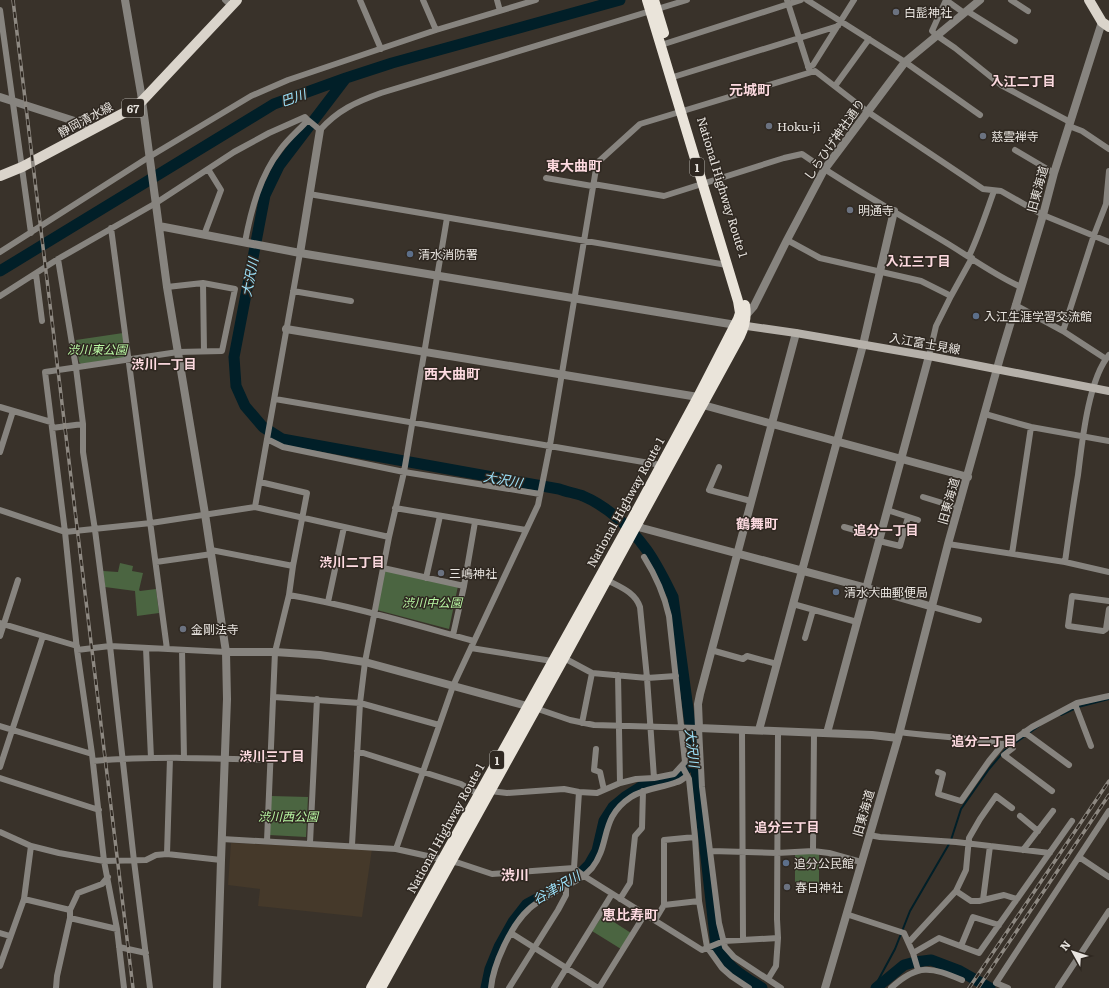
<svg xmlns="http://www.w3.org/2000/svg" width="1109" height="988" font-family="Literata,'Noto Sans JP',serif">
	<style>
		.commercial { fill: #45392a }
		.green { fill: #4b6541 }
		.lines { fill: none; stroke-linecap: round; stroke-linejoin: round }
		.stream { stroke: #011f28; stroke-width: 2 }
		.river { stroke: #011f28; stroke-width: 11 }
		.minor { stroke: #87847f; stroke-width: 6 }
		.tertiary { stroke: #87847f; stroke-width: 8 }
		.secondary { stroke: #b6b1aa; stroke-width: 8 }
		.primary { stroke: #dad4cb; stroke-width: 10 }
		.trunk { stroke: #eae4da; stroke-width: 10 }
		.rail-casing { stroke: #8e8982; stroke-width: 3.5 }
		.rail { stroke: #2f2821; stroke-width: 2; stroke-dasharray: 6; stroke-linecap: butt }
		.worship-dot { fill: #6b7280; stroke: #2f2821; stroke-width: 1.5 }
		.service-dot { fill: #5c6f8a; stroke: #2f2821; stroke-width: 1.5 }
		.labels { text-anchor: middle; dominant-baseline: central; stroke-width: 3; stroke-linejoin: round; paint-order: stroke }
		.shield { fill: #2f2821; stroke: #b0aca6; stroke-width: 1 }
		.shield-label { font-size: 11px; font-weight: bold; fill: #e8e4df }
		.poi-label { font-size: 12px; fill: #e8e4df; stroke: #2f2821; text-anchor: start }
		.street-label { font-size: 12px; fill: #e8e4df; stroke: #2f2821 }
		.park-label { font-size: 12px; font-style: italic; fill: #b9f8a3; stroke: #2f2821 }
		.neighbourhood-label { font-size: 13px; font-weight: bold; fill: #fddae0; stroke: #2f2821 }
		.water-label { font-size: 13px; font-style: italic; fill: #9de3fc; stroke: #2f2821 }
		.quarter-label { font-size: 14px; font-weight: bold; fill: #fddae0; stroke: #2f2821 }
	</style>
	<rect width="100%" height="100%" fill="#39322a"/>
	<path class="commercial" d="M231 843 372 849 362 917 258 906 260 889 228 885Z"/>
	<path class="green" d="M123 333 126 354 124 358 81 364 79 362 76 340Z
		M120 563 133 566 132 571 143 573 139 590 140 591 156 589 159 613 137 616 135 591 105 587 103 571 118 572Z
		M385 569 458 586 449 629 377 610Z
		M271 796 308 797 306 837 269 835Z
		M795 853H819V883H795Z
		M603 915 631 933 621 949 592 931Z"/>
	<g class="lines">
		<path class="stream" d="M1061 715 1078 707 1109 699
			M951 840 961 809 989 769 1005 750 1039 726
			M874 988 895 949 910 911 949 844"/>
		<path class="river" d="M346 78 279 166 265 195 234 357 236 386 245 406 263 427 282 439 559 489C567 492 575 493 583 496 607 506 631 528 646 549 657 564 665 581 673 597L695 761 716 945C725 966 743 976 762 988
			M0 271 274 104 346 78 392 63 620 0
			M486 988 490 969 499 947 513 922 527 904 576 878 589 865 597 851 604 821 613 807 625 797 644 785 676 778 695 761
			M876 988 904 965 915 962 931 960 960 971 990 988"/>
		<path class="minor" d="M225 0 227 2
			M360 0 381 49
			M423 0 436 30
			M497 0 500 11
			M787 0 809 69
			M807 0 905 62 980 115
			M946 0 932 31 936 35 955 48 1001 85 1070 122
			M946 0 964 13
			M1011 0 1028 11
			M0 10 31 233
			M967 11 1015 41
			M661 45 801 0
			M808 67 813 65 854 0
			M670 78 838 26
			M835 86 869 39
			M308 120 320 130C338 110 356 102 381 93L687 0
			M1069 126 1082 131 1109 149
			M1015 150 1054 173
			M546 178 592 186
			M593 184 664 196 784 158 802 154C848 186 897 213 945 242 970 257 994 275 1021 287
			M309 194 727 265
			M111 228 167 649
			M204 235 221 190 208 169
			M787 240 820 258 921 281 951 296 972 258
			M0 252 149 157 251 96 288 80 436 30 536 0
			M969 256C979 235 986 213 994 191
			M58 259 76 368 83 424V452L95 530 110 646 134 861 150 988
			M36 274 42 321
			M203 283 204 351
			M293 291 351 301
			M0 296 58 259 156 203 234 152 269 133 305 117 308 120C299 130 288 139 280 150 260 176 251 210 245 242
			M1015 305 1063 331 1106 359
			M1063 331 1094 235 1106 204 1109 171
			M929 356 936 326 951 296
			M275 399 661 465
			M0 407 51 422
			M985 414 1031 427 1109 441
			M52 428 83 424
			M267 439 283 447 404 472 540 494
			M0 452 13 411
			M719 467 709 490 751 501
			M260 482 307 493 293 566 289 595 275 652 267 841
			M923 497 959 508
			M255 507 300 253
			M395 508 526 530
			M0 510 65 532 151 523 255 507 389 537
			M887 510 918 520
			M844 527 880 537
			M879 541 900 546 908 517
			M948 544 1065 562 1109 572
			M211 550 293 566
			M1012 554 1031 427
			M156 562 212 554
			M1065 562C1069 533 1073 504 1078 475 1082 443 1088 380 1109 355
			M383 568 464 586
			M426 578 440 516
			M607 580C620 587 635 592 640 607L647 678 676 676
			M289 595C353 606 412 624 474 641
			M1109 601 1072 596 1068 626 1103 631 1106 629 1109 609
			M328 602 344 527
			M793 604 857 622
			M933 607 979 620
			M0 623 77 646
			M453 635 464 586 475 522
			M0 636 18 580
			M805 638 813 610
			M146 648 151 758
			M471 648 552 661
			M77 650 110 646 226 652
			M182 650 184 758
			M711 650 743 659 747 656 777 664
			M564 658 592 673 647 678 654 778
			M618 675 620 783
			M274 697 360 703 439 725
			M1075 704 1091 746
			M535 708 570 720 594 725 699 728 702 787 719 923 725 947 734 957 781 988
			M582 723 592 673
			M0 726 92 754
			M742 730 743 940
			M899 732C935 737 971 737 1006 745L1032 727 1077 703 1109 696
			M1024 732 1069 765
			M1009 743 1013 748 1004 755 1052 791
			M596 749 594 770 600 772 604 790
			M357 751 461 784 478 794
			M93 761C152 756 212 758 272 760
			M682 766 689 779 695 837
			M0 767 43 636
			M938 772 943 774 938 794 961 801 989 761 1003 744
			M0 778 99 810
			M490 791 507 793 564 789 579 792 597 793 620 783 636 779 654 778 674 774 685 762 669 616C664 594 656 576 644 557
			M1020 816 1038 831
			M0 832 31 846 59 853 104 861 146 860 156 855 167 854 221 860
			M869 835 880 837 956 842 1050 853
			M222 839 396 849 459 863 492 874 574 868 584 876 702 950 724 941 778 938 777 919 778 732
			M310 843 317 699
			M352 845 360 703 365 662 389 537 404 472 447 218
			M396 849 453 686 538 505 550 445 597 163 640 124 815 71 868 112 983 189 1001 191 1043 215 1109 242
			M1023 850 1053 811
			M711 851 777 853 813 851 829 853 861 862
			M813 851 814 733
			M167 854 170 758
			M1079 857 1109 877
			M574 868 579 792
			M956 891 971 901H979L1004 895 1017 899
			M24 899 70 910
			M620 899 630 883 635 836 642 828 643 791
			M983 900 990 846
			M664 905 699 901
			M846 914 904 933 913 953 939 938 979 953 1072 821
			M70 918V910L78 893 102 884 108 877
			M655 920 664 905V840L695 837 699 901 707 947 722 968 731 976 749 988
			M0 933 10 936
			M511 933 598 988
			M909 942 956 891 966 870 969 838 980 819 996 796 1012 808
			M961 946 973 917 999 925
			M119 947 146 953
			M913 953 918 970
			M0 966 24 899 31 846
			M768 979 776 966 778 938
			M56 988 57 976 70 918 117 929
			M124 988 117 929 104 861 92 754 77 650 65 532 45 372 178 352 222 351 235 289 203 283 167 287
			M491 988C493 965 511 925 529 909 535 903 544 899 551 894 565 885 581 881 592 868 611 844 599 818 631 797 645 788 662 788 677 782 681 781 684 778 687 776
			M509 988 558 910 566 895V887
			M554 988 612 894
			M599 988 645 914
			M891 988C918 963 931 967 962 980
			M1008 988 996 983 1109 811
			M1058 988 1109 911"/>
		<path class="tertiary" d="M125 0 141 93 167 287 205 514 226 652 227 699 221 860 217 988
			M0 97 87 125
			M159 226 300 253 736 325
			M300 253 320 130
			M743 313 747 314 754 306 787 240 824 170 905 62 980 0
			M286 329 698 397
			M796 333 700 694 698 704 699 728 872 735 898 738
			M703 405 968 477
			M637 525 642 528 867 588 933 607
			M226 652H275L320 655 365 662 527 706
			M759 730 863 345 894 211
			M827 733 929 356
			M825 988 898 738 948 544 1000 358 1043 215 1054 173 1102 22"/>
		<path class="secondary" d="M740 325 796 333 929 356 1109 391"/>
		<path class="primary" d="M1089 0 1102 22 1109 27
			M0 176 22 167 133 108 142 101 237 0"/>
		<path class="trunk" d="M654 0 664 33
			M371 988 632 519 698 397 738 319 740 313 738 301 647 0
			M381 988 564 658 740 336C745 326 747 317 745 305"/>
		<g class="rail-casing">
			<path id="rail" d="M13 0 133 988
				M969 988 1109 781
				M978 988 1109 795"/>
		</g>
		<use href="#rail" class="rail"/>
	</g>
	<g class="worship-dot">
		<circle cx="896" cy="12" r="4"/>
		<circle cx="769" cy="126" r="4"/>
		<circle cx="983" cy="136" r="4"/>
		<circle cx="850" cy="210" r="4"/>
		<circle cx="441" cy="573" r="4"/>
		<circle cx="183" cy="629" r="4"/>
		<circle cx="787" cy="887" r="4"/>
	</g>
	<g class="service-dot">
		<circle cx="410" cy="254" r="4"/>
		<circle cx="976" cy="316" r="4"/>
		<circle cx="836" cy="592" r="4"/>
		<circle cx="786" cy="863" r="4"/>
	</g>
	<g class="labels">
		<g class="shield">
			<rect x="122" y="99" width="22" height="18" rx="3"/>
			<rect x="690" y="158" width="14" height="18" rx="3"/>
			<rect x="490" y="751" width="14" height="18" rx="3"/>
		</g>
		<g class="shield-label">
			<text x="133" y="108">67</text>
			<text x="697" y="167">1</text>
			<text x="497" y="760">1</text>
		</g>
		<g class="poi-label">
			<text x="904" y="12">白髭神社</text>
			<text x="777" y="126">Hoku-ji</text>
			<text x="991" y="136">慈雲禅寺</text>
			<text x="858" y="210">明通寺</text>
			<text x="418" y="254">清水消防署</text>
			<text x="984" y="316">入江生涯学習交流館</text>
			<text x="449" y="573">三嶋神社</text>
			<text x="844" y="592">清水大曲郵便局</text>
			<text x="191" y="629">金剛法寺</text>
			<text x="794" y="863">追分公民館</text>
			<text x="795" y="887">春日神社</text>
		</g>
		<g class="street-label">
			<text transform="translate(85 119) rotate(-28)">静岡清水線</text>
			<text transform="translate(834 139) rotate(-55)">しらひげ神社通り</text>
			<text transform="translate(723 187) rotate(73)">National Highway Route 1</text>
			<text transform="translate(1037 189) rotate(-75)">旧東海道</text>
			<text transform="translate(925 343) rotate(10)">入江富士見線</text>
			<text transform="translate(948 501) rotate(-74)">旧東海道</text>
			<text transform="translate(625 502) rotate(-61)">National Highway Route 1</text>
			<text transform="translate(863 813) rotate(-74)">旧東海道</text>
			<text transform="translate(445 828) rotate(-61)">National Highway Route 1</text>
		</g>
		<g class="park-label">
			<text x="97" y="349">渋川東公園</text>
			<text x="432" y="602">渋川中公園</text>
			<text x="288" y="816">渋川西公園</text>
		</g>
		<g class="neighbourhood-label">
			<text x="1023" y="80">入江二丁目</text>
			<text x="918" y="260">入江三丁目</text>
			<text x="164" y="363">渋川一丁目</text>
			<text x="886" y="529">追分一丁目</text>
			<text x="352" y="561">渋川二丁目</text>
			<text x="984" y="740">追分二丁目</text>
			<text x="272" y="755">渋川三丁目</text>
			<text x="787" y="826">追分三丁目</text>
		</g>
		<g class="water-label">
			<text transform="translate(293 97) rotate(-19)">巴川</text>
			<text transform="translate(249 277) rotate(-79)">大沢川</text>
			<text transform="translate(503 479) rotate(10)">大沢川</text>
			<text transform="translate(693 748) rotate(83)">大沢川</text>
			<text transform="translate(556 887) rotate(-30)">谷津沢川</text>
		</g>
		<g class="quarter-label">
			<text x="750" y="89">元城町</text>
			<text x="574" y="165">東大曲町</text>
			<text x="452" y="373">西大曲町</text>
			<text x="757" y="523">鶴舞町</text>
			<text x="515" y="874">渋川</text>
			<text x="630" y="914">恵比寿町</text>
		</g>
	</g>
	<g transform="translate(1073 952) rotate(309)" stroke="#2f2821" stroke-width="3" paint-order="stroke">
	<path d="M0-3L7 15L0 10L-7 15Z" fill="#e8e4df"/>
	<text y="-6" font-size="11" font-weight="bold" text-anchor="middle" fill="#e8e4df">N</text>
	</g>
</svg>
